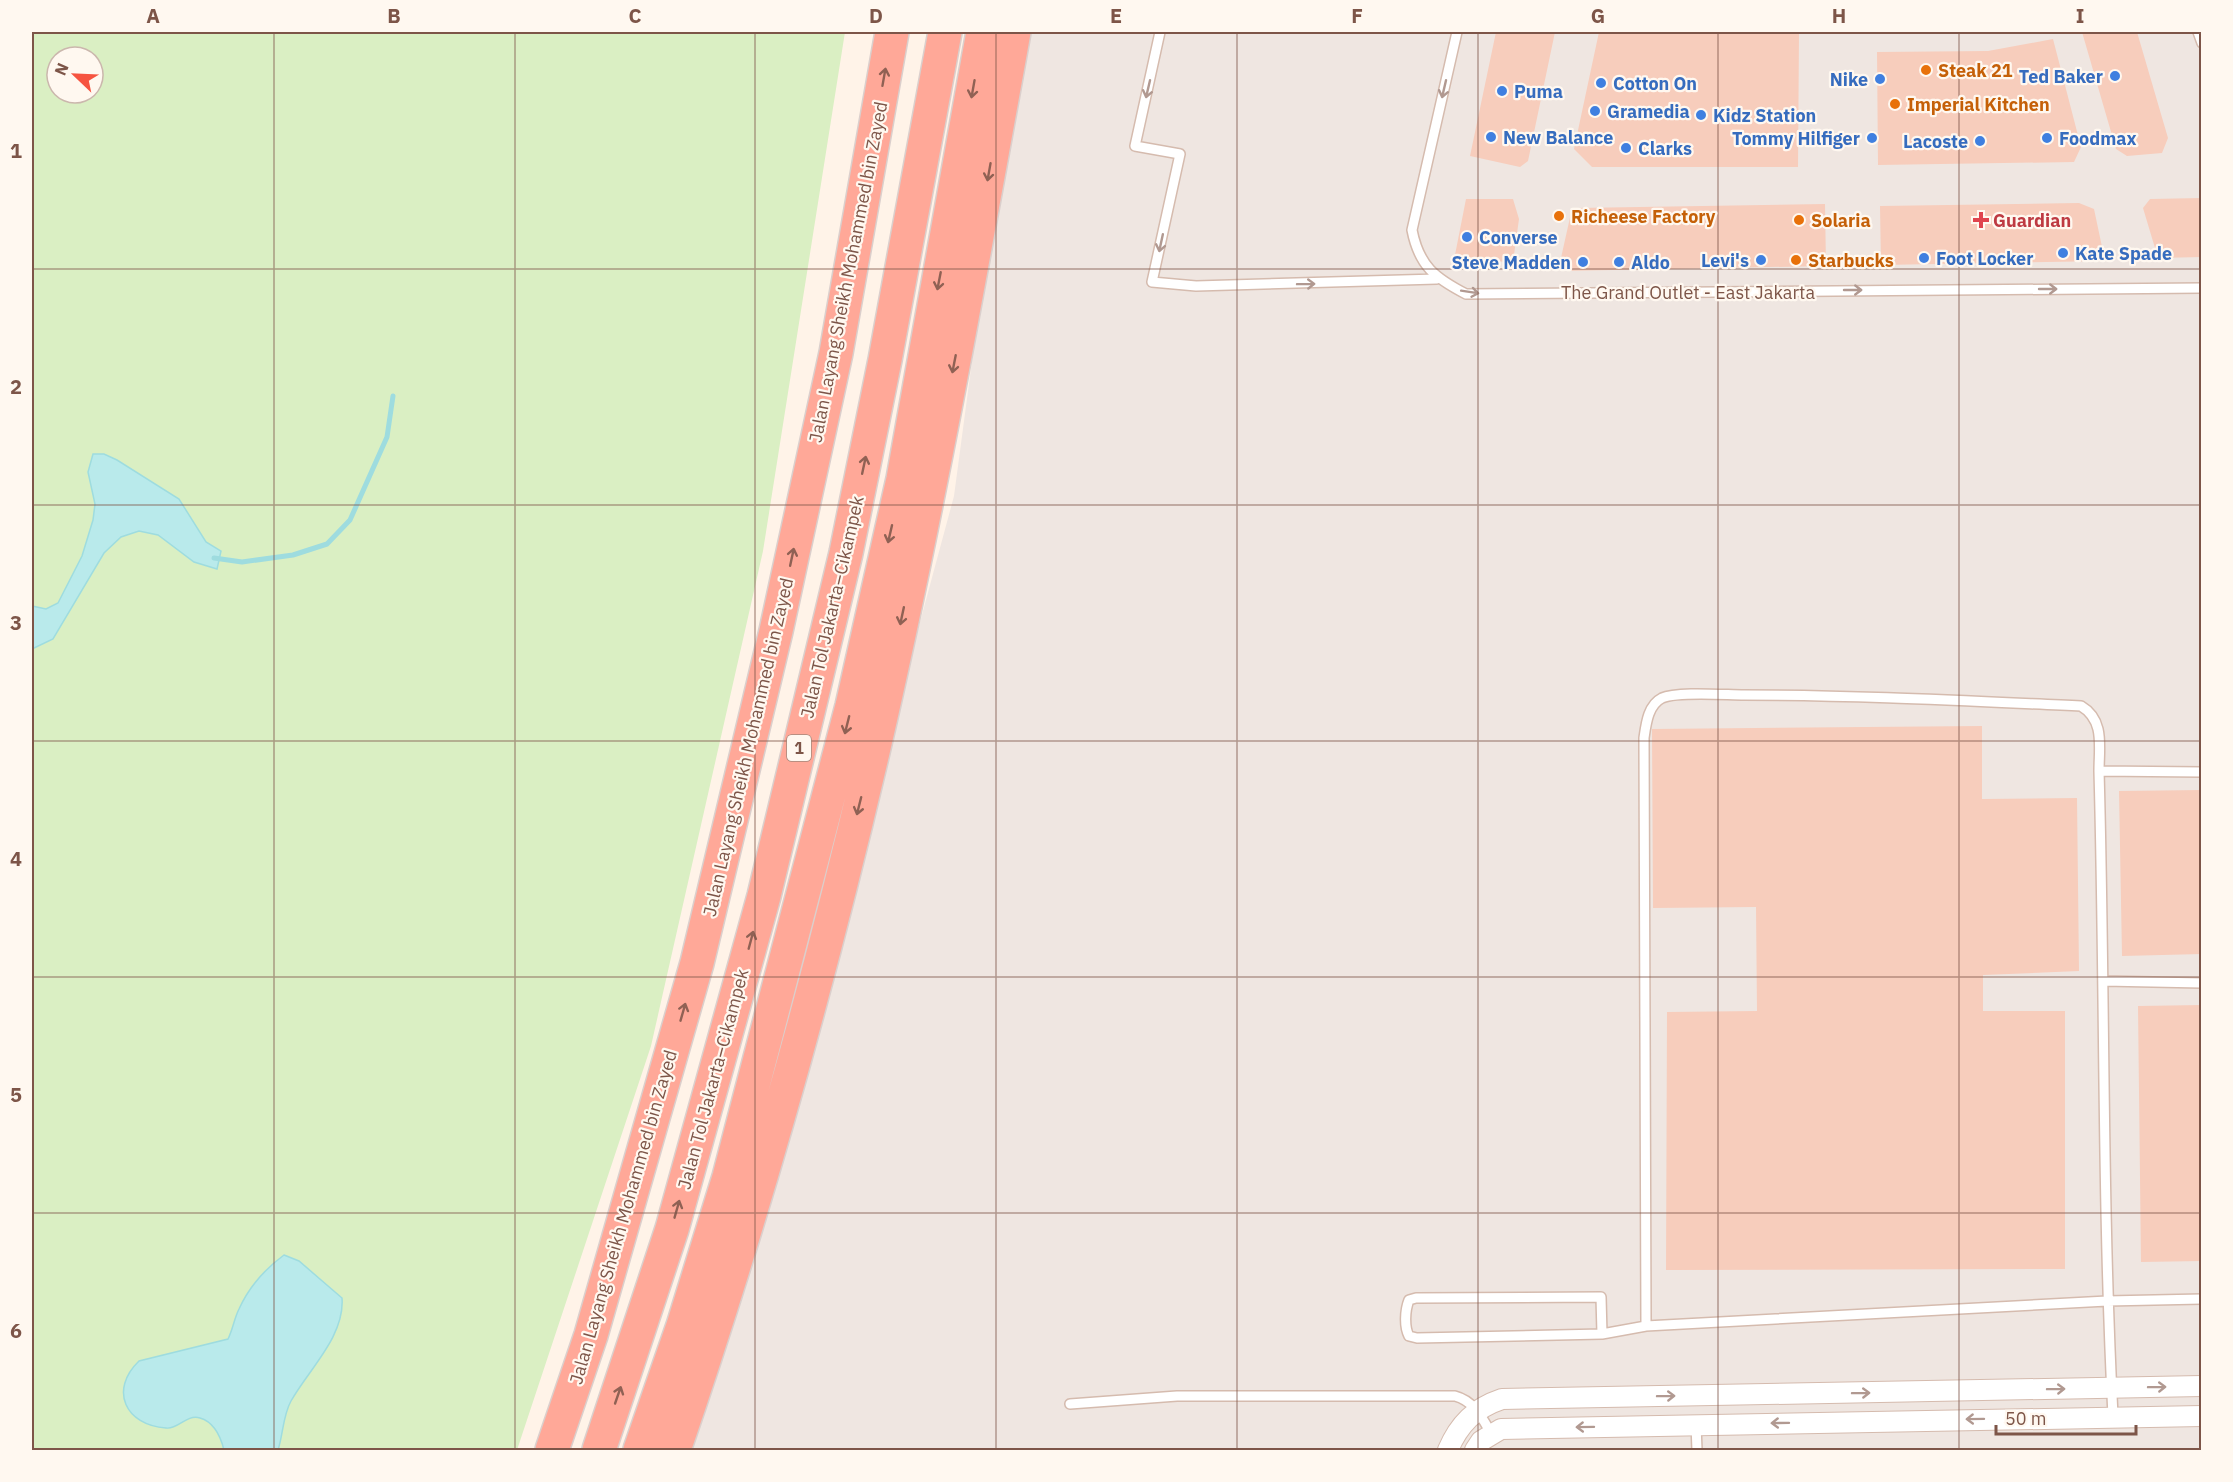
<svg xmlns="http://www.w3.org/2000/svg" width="2233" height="1482" font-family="'IBM Plex Sans',sans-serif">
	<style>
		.industrial { fill: #efe6e1 }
		.green { fill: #daefc3; fill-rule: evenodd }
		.water { fill: #b9eaeb; stroke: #9edcdf; stroke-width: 1.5 }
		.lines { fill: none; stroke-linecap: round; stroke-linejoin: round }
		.stream { stroke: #9edcdf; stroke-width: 5 }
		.building { fill: #f7cdbc }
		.service-casing { stroke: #d5bbae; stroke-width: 12 }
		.minor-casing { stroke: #d5bbae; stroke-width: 22 }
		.motorway-casing { stroke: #dbcfcc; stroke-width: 36 }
		.service { stroke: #fff; stroke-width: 9 }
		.minor { stroke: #fff; stroke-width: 20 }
		.motorway { stroke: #ffa898; stroke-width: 33 }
		.oneway { stroke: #906154 }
		.oneway2 { stroke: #b19991 }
		.grid { fill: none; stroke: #7d5548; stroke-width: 1.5; stroke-opacity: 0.55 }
		.food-dot { fill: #e8710a; stroke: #fff8f0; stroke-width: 2 }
		.shop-dot { fill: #3f7fe0; stroke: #fff8f0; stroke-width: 2 }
		.health-dot { fill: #e0444e; stroke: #fff8f0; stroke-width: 2 }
		.labels { text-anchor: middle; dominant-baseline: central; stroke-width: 4.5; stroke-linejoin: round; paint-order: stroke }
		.shield { fill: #fff8f0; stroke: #a4867a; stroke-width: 1.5 }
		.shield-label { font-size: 16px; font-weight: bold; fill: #7d5548 }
		.food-label { font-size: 18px; font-weight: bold; fill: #c56008; stroke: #fff8f0; text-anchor: start }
		.shop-label { font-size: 18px; font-weight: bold; fill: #366cbe; stroke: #fff8f0; text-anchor: start }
		.health-label { font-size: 18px; font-weight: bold; fill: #be3a42; stroke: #fff8f0; text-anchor: start }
		.street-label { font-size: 18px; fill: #7d5548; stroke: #fff8f0 }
		.neatline { fill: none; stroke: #7d5548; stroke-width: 2 }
		.grid-label { font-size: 20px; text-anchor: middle; font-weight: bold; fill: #7d5548 }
	</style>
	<rect width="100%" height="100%" fill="#fff3e8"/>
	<path class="industrial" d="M1016 32H2201V1450H691L768 1186 954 496Z"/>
	<path class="green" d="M32 32H845L763 551 651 1046 517 1450H32ZM57 57H93V93H57Z"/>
	<path class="water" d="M93 454H104L117 460 179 499 206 542 221 551 217 569 194 562 158 535 139 531 121 537 104 553 53 639 32 649V606L46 609 58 603 82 556 93 520 95 504 88 472Z
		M284 1255 299 1261 342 1298C345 1336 309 1369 291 1401 283 1415 283 1435 278 1450H224C221 1438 214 1422 200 1418 186 1414 178 1430 166 1428 125 1425 109 1390 139 1361L228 1339C233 1329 234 1319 239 1309 249 1287 265 1269 284 1255Z"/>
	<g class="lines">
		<path class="stream" d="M214 558 242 562 293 555 327 544 350 520 387 437 393 396"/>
	</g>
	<path class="building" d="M1496 32H1555L1528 161 1520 167 1470 156Z
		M1599 32H1799L1798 167H1592L1574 149Z
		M2082 32H2137L2168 138 2162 153 2127 156 2116 149Z
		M2053 39 2081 147 2074 162 1878 165 1877 52 1988 51Z
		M2202 198V257L2158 258 2143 208 2150 199Z
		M1466 199H1513L1519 219 1513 262 1454 260Z
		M2079 203 2094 209 2105 261 1881 265 1880 206Z
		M1825 204 1826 266 1561 271V258L1571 213 1577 208Z
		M1982 726V799L2077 798 2079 971 1983 975V1011H2065V1269L1666 1270 1667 1012 1757 1011 1756 907 1653 908 1652 729Z
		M2202 790V954L2122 956 2119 791Z
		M2202 1005V1261L2141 1262 2138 1006Z"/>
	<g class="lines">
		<g class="service-casing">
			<path id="service" d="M1160 32 1135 146 1180 154 1152 282 1196 286 1437 279
				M1457 32 1412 230C1419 266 1435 278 1466 294L2202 288
				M2198 32 2202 43
				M2099 771C2099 747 2105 720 2081 706 1968 701 1856 695 1744 695 1726 695 1677 691 1662 698 1648 705 1646 724 1644 738L1646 1326 2107 1301 2202 1299
				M2104 981 2202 983
				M1602 1334 1601 1297 1416 1298 1409 1300C1405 1310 1404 1327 1409 1336L1417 1338 1602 1334 1646 1326
				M1070 1404 1177 1396H1455C1474 1401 1482 1418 1491 1433
				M2113 1416C2102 1201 2105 986 2099 771L2202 772
				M1696 1425 1697 1450"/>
		</g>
		<g class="minor-casing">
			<path id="minor" d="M1448 1450C1459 1424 1475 1408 1502 1399L2202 1386
				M1475 1450 1481 1441 1501 1429 2202 1416"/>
		</g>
		<g class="motorway-casing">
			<path id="motorway" d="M552 1450 591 1335 697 963 776 631 836 353 892 32
				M599 1450 672 1229 764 896 846 553 885 360 945 32
				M640 1450 683 1326 729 1177 852 706 903 479 983 32
				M674 1450C752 1222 818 987 873 752 928 513 971 272 1014 32"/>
		</g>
		<use href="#service" class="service"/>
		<use href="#minor" class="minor"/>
		<use href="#motorway" class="motorway"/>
	</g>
	<defs><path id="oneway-shaft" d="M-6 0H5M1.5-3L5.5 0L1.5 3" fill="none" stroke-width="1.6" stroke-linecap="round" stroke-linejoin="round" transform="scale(1.5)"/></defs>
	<g class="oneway">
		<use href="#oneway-shaft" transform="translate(884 77) rotate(-80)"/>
		<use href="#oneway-shaft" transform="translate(973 89) rotate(100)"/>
		<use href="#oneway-shaft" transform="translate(989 172) rotate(100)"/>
		<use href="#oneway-shaft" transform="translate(939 281) rotate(101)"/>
		<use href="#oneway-shaft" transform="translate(954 364) rotate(101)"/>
		<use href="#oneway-shaft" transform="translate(864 465) rotate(-78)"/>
		<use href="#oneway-shaft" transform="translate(890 534) rotate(103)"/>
		<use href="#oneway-shaft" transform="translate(792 557) rotate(-78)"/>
		<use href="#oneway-shaft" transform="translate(902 616) rotate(102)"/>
		<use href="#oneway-shaft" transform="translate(847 725) rotate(104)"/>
		<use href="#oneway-shaft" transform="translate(859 806) rotate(104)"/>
		<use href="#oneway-shaft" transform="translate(751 940) rotate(-75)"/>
		<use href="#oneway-shaft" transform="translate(683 1012) rotate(-74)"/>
		<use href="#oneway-shaft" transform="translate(677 1209) rotate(-74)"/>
		<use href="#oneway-shaft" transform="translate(618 1395) rotate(-71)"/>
	</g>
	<g class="oneway2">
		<use href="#oneway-shaft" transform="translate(1148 89) rotate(103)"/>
		<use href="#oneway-shaft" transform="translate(1444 89) rotate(103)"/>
		<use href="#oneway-shaft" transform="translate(1161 243) rotate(102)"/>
		<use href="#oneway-shaft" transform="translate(1306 284) rotate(-1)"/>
		<use href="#oneway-shaft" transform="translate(2048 289)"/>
		<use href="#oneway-shaft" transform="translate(1853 290)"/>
		<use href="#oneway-shaft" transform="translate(1470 292) rotate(9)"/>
		<use href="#oneway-shaft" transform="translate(2157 1387) rotate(-1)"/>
		<use href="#oneway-shaft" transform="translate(2056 1389) rotate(-1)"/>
		<use href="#oneway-shaft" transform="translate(1861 1393) rotate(-1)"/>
		<use href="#oneway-shaft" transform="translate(1666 1396) rotate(-1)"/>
		<use href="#oneway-shaft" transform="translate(1975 1419) rotate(179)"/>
		<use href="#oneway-shaft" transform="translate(1780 1423) rotate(179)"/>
		<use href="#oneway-shaft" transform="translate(1585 1427) rotate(179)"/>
	</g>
	<path class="grid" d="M274 32V1450M515 32V1450M755 32V1450M996 32V1450M1237 32V1450M1478 32V1450M1718 32V1450M1959 32V1450M32 269H2202M32 505H2202M32 741H2202M32 977H2202M32 1213H2202"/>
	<g class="food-dot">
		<circle cx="1926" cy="70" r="6"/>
		<circle cx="1895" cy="104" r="6"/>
		<circle cx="1559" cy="216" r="6"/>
		<circle cx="1799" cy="220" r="6"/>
		<circle cx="1796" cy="260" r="6"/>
	</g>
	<g class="shop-dot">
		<circle cx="2115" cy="76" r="6"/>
		<circle cx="1880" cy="79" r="6"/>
		<circle cx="1601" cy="83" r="6"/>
		<circle cx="1502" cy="91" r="6"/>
		<circle cx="1595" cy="111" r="6"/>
		<circle cx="1701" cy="115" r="6"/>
		<circle cx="1491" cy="137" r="6"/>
		<circle cx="1872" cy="138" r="6"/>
		<circle cx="2047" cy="138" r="6"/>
		<circle cx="1980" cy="141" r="6"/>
		<circle cx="1626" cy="148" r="6"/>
		<circle cx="1467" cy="237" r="6"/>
		<circle cx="2063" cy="253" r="6"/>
		<circle cx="1924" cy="258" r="6"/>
		<circle cx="1761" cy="260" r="6"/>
		<circle cx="1583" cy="262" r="6"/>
		<circle cx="1619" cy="262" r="6"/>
	</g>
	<path class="health-dot" d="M1978 211h6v6h6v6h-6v6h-6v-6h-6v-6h6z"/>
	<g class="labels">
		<rect class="shield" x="787" y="735" width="24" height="26" rx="4.5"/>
		<g class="shield-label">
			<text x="799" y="748">1</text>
		</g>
		<g class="food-label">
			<text x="1938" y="70">Steak 21</text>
			<text x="1907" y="104">Imperial Kitchen</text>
			<text x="1571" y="216">Richeese Factory</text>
			<text x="1811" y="220">Solaria</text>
			<text x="1808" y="260">Starbucks</text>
		</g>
		<g class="shop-label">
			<text x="2103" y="76" text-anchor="end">Ted Baker</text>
			<text x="1868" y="79" text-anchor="end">Nike</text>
			<text x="1613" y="83">Cotton On</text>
			<text x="1514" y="91">Puma</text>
			<text x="1607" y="111">Gramedia</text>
			<text x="1713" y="115">Kidz Station</text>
			<text x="1503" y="137">New Balance</text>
			<text x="1860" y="138" text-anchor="end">Tommy Hilfiger</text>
			<text x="2059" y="138">Foodmax</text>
			<text x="1968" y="141" text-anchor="end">Lacoste</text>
			<text x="1638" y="148">Clarks</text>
			<text x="1479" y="237">Converse</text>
			<text x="2075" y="253">Kate Spade</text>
			<text x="1936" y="258">Foot Locker</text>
			<text x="1749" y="260" text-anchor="end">Levi's</text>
			<text x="1571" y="262" text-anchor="end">Steve Madden</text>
			<text x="1631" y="262">Aldo</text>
		</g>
		<g class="health-label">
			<text x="1993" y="220">Guardian</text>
		</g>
		<g class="street-label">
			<text transform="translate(848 272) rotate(-79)">Jalan Layang Sheikh Mohammed bin Zayed</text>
			<text x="1688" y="292">The Grand Outlet - East Jakarta</text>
			<text transform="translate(832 607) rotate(-77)">Jalan Tol Jakarta–Cikampek</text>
			<text transform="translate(748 747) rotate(-77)">Jalan Layang Sheikh Mohammed bin Zayed</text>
			<text transform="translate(713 1079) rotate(-75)">Jalan Tol Jakarta–Cikampek</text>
			<text transform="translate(623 1217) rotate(-74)">Jalan Layang Sheikh Mohammed bin Zayed</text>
		</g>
	</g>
	<rect width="2233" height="1482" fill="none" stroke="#fff8f0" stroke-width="66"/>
	<g transform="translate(75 75) rotate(293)"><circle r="28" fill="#fff8f0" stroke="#cbb7ad" stroke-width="1.5"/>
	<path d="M0-4.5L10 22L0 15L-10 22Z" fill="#f65440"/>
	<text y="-9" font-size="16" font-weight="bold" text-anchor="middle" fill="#7d5548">N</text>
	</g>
	<path d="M1996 1425v9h140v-9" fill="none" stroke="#7d5548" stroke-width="3"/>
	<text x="2005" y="1425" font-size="18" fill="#7d5548" stroke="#fff8f0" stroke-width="4.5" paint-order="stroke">50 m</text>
	<rect x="33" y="33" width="2167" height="1416" class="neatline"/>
	<g class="grid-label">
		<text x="153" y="23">A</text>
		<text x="394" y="23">B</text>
		<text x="635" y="23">C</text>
		<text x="876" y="23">D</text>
		<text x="1116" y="23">E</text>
		<text x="1357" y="23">F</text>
		<text x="1598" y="23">G</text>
		<text x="1839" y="23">H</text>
		<text x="2080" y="23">I</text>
		<text x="16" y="158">1</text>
		<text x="16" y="394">2</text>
		<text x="16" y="630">3</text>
		<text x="16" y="866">4</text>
		<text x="16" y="1102">5</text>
		<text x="16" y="1338">6</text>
	</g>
</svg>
